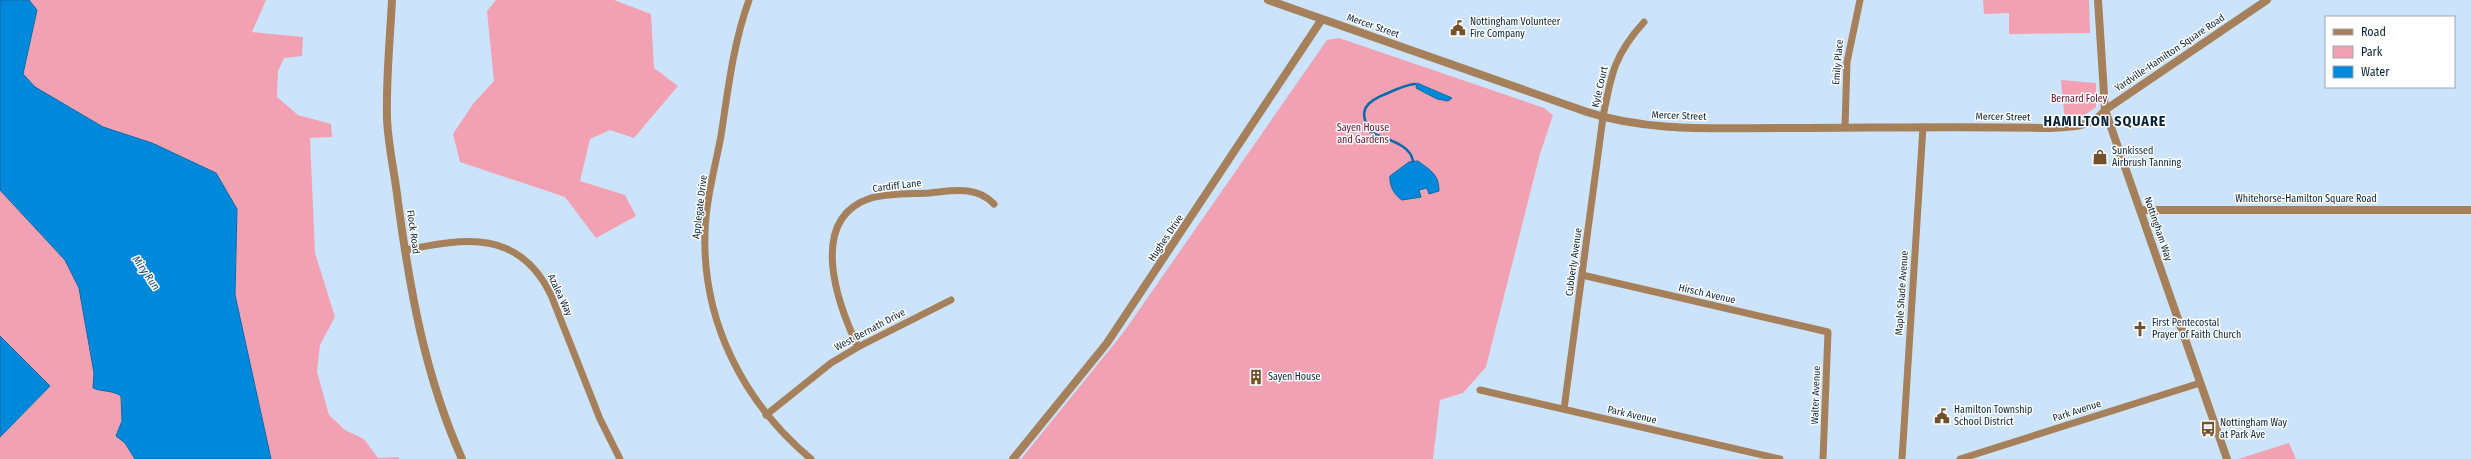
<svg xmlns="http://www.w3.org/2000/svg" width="2471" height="459" font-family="'Fira Sans Condensed',sans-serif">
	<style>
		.green { fill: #f2a1b2 }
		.water { fill: #0089db; stroke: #026aaa }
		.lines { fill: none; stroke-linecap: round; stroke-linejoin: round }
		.stream { stroke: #026aaa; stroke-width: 2.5 }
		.minor { stroke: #a6805a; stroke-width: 7 }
		.tertiary { stroke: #a6805a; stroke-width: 8 }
		.labels { text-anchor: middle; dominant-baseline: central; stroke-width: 3; stroke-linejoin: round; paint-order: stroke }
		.poi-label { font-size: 10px; fill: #082339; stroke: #fff; text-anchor: start }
		.street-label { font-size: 10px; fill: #082339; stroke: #fff }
		.park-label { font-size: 10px; fill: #5b0b28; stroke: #fff }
		.water-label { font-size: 11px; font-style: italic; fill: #154062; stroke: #fff }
		.district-label { font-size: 14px; font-weight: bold; letter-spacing: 1px; fill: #082339; stroke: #fff }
	</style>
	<rect width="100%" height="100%" fill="#cbe4fb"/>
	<path class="green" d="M29 0H266L252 32 303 37 302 56 284 58 278 71 277 97 298 115 331 124 332 137 310 138 315 253 335 317 320 345 317 372 329 415 345 430 364 439 378 458 398 457 399 459H271L235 295 237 209 152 143 103 127 35 87 23 75 37 10Z
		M496 0H614L651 14 654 68 678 86 634 138 610 130 590 139 580 181 625 195 636 216 596 238 565 197 460 162 453 134 473 104 494 81 487 11Z
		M1983 0H2089L2090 33 2009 34V13L1984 14Z
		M1339 38 1544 108 1553 115 1540 154 1486 367 1463 393 1440 400 1433 459H1021L1123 333 1327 40Z
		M2061 80 2096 83V107L2082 117 2065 123Z
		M0 190 65 260 79 288 94 373 93 388C103 392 112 390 121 396L122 421 116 436 125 443 135 459H0V437L50 386 0 336Z
		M2289 443 2296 459H2238Z"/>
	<path class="water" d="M0 0H29L37 10 23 74 35 87 103 127 152 143 216 173 237 209 235 295 271 459H135L125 443 116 436 122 421 121 396C112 390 103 392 93 388L94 373 79 288 65 260 0 190Z
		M1417 83 1452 98 1448 101 1437 99 1416 88Z
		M1418 161C1429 170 1439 173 1439 191L1429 194 1427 188 1419 190 1421 197 1402 200C1394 195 1389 185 1390 176L1409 162Z
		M0 336 50 386 0 437Z"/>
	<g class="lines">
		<path class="stream" d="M1413 161C1410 143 1385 140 1371 132 1356 110 1367 101 1388 93 1397 89 1405 85 1415 84"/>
		<path class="minor" d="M749 0C733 44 728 90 721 136 715 167 706 200 705 232 702 321 743 402 811 459
			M1845 127 1847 62 1860 0
			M405 250C466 238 519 229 551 295L600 419 620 459
			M1582 275 1828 332 1823 459
			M858 347C838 305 806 219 871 198 889 193 910 194 929 193 952 191 976 185 994 204
			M1480 390 1780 459
			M1564 409 1603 117C1611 75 1614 55 1644 22
			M766 415 831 363 858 347 951 300
			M1902 459 1923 127
			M1960 459 2200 383"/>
		<path class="tertiary" d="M392 0C390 39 386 78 387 118 388 146 395 174 398 202 410 291 425 376 462 459
			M1268 0 1587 112C1648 132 1715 128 1779 128 1869 128 1960 126 2050 128 2070 127 2093 127 2105 110L2267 0
			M2098 0 2105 110 2227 459
			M2141 210H2471
			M1013 459 1107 343 1322 19"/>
	</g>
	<defs>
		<g id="civic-bare" transform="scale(1.2)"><path d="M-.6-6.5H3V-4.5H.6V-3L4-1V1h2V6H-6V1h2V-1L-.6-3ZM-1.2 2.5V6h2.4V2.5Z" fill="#75512b" stroke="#fff" stroke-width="2.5" paint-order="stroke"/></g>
		<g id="shop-bare" transform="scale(1.2)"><path d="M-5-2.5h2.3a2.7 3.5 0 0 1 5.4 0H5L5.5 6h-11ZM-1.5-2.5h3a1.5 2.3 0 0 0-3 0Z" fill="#75512b" stroke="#fff" stroke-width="2.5" paint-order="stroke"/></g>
		<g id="church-bare" transform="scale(1.2)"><path d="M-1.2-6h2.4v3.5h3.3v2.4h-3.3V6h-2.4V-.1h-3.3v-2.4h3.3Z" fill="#75512b" stroke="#fff" stroke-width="2.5" paint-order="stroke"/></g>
		<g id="building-bare" transform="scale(1.2)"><path d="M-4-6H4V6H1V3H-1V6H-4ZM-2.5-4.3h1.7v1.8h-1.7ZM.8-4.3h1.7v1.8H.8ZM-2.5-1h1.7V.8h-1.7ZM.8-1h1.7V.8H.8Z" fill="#75512b" stroke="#fff" stroke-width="2.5" paint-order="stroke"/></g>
		<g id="bus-bare" transform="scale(1.2)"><path d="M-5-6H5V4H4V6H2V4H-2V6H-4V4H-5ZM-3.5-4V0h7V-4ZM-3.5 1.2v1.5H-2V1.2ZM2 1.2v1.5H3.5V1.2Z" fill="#75512b" stroke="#fff" stroke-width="2.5" paint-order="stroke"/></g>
	</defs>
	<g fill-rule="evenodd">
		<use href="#civic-bare" x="1458" y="28"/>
		<use href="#shop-bare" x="2100" y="157"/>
		<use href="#church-bare" x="2140" y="329"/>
		<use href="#building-bare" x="1256" y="377"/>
		<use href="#civic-bare" x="1942" y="416"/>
		<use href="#bus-bare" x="2208" y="429"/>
	</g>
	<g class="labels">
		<g class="poi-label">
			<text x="1470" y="22">Nottingham Volunteer<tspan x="1470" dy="12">Fire Company</tspan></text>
			<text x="2112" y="151">Sunkissed<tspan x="2112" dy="12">Airbrush Tanning</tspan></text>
			<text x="2152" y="323">First Pentecostal<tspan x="2152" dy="12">Prayer of Faith Church</tspan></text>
			<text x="1268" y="377">Sayen House</text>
			<text x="1954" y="410">Hamilton Township<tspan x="1954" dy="12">School District</tspan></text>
			<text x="2220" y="423">Nottingham Way<tspan x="2220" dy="12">at Park Ave</tspan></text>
		</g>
		<g class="street-label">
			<text transform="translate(1373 26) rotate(19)">Mercer Street</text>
			<text transform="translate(2170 53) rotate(-34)">Yardville-Hamilton Square Road</text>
			<text transform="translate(1838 62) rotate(-85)">Emily Place</text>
			<text transform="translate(1600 87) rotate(-77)">Kyle Court</text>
			<text transform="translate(1679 116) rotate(2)">Mercer Street</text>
			<text transform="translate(2003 117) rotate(1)">Mercer Street</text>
			<text transform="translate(897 186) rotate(-7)">Cardiff Lane</text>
			<text x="2306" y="199">Whitehorse-Hamilton Square Road</text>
			<text transform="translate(700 207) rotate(-83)">Applegate Drive</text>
			<text transform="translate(2158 229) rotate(71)">Nottingham Way</text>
			<text transform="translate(413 232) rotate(82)">Flock Road</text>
			<text transform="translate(1166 238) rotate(-56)">Hughes Drive</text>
			<text transform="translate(1574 262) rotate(-82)">Cubberly Avenue</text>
			<text transform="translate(1902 293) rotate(-86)">Maple Shade Avenue</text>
			<text transform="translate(1707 294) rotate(13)">Hirsch Avenue</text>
			<text transform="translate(560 295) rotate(65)">Azalea Way</text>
			<text transform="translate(870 330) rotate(-28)">West Bernath Drive</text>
			<text transform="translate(1816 395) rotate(-88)">Walter Avenue</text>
			<text transform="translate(2077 411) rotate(-18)">Park Avenue</text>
			<text transform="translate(1632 415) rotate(13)">Park Avenue</text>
		</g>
		<g class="park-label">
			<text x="2079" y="99">Bernard Foley</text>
			<text x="1363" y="128">Sayen House<tspan x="1363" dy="12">and Gardens</tspan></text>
		</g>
		<g class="water-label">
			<text transform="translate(146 273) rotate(55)">Miry Run</text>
		</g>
		<g class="district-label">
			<text x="2105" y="121">HAMILTON SQUARE</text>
		</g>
	</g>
	<rect x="2325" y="16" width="130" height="72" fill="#ffffff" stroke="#9ca7b0"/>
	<rect x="2333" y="29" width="20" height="6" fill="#a6805a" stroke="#9ca7b0"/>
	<text x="2361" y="36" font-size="12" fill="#082339">Road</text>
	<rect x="2333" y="46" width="20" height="12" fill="#f2a1b2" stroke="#9ca7b0"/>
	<text x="2361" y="56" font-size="12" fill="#082339">Park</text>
	<rect x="2333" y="66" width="20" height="12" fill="#0089db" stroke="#9ca7b0"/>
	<text x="2361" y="76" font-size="12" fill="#082339">Water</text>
</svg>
